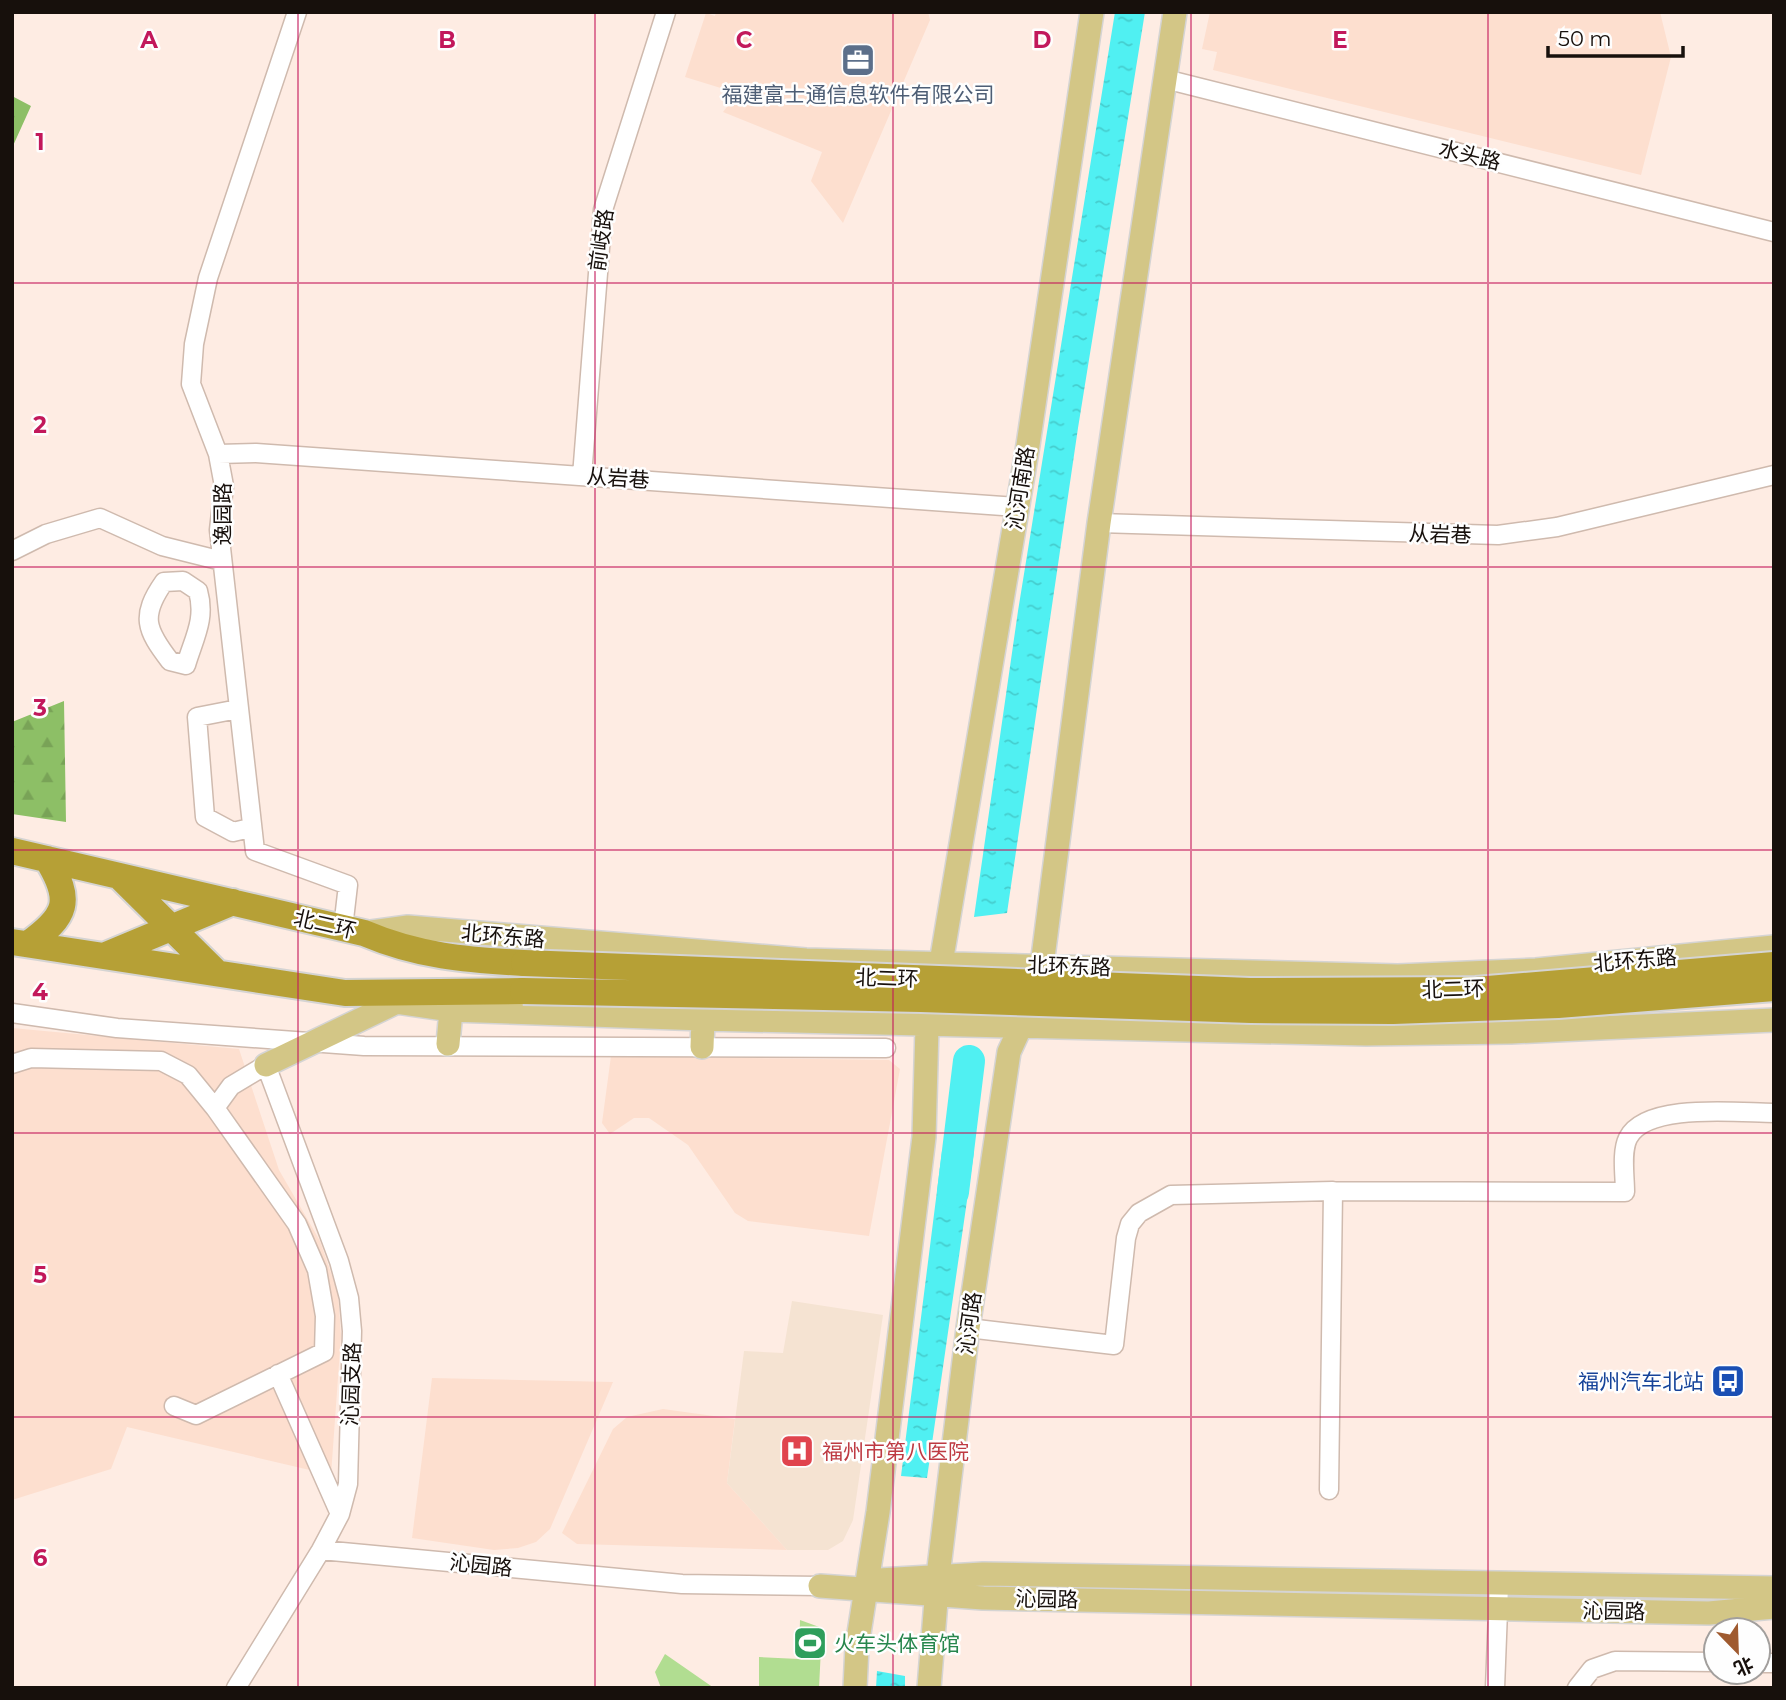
<svg xmlns="http://www.w3.org/2000/svg" width="1786" height="1700" font-family="Montserrat,'Noto Sans SC',sans-serif">
	<style>
		.built { fill: #fddfcf }
		.medical { fill: #f5e3d2 }
		.forest { fill: url(#forest-firs) }
		.pitch { fill: #b1dd91 }
		.water { fill: url(#water-ripples) }
		.lines { fill: none; stroke-linecap: round; stroke-linejoin: round }
		.river { stroke: #50f0f2; stroke-width: 32 }
		.minor-casing { stroke: #cfbaae; stroke-width: 21 }
		.major-casing { stroke: #d5d4d3; stroke-width: 26 }
		.highway-casing { stroke: #d5d4d3; stroke-width: 30 }
		.minor { stroke: #fff; stroke-width: 18 }
		.major { stroke: #d3c686; stroke-width: 23 }
		.highway { stroke: #b6a036; stroke-width: 26 }
		.highway-bridge-casing { stroke: #d5d4d3; stroke-width: 30; stroke-linecap: butt }
		.highway-bridge { stroke: #b6a036; stroke-width: 26 }
		.grid { fill: none; stroke: #c2185b; stroke-width: 2; stroke-opacity: 0.55 }
		.labels { text-anchor: middle; dominant-baseline: central; stroke-width: 5; stroke-linejoin: round; paint-order: stroke }
		.service-label { font-size: 21px; fill: #4e5e75; stroke: #fefefe }
		.street-label { font-size: 21px; fill: #17100c; stroke: #fefefe }
		.transit-label { font-size: 21px; fill: #164399; stroke: #fefefe; text-anchor: end }
		.health-label { font-size: 21px; fill: #be3a42; stroke: #fefefe; text-anchor: start }
		.leisure-label { font-size: 21px; fill: #27864d; stroke: #fefefe; text-anchor: start }
		.grid-label { font-size: 23px; text-anchor: middle; font-weight: bold; fill: #c2185b; stroke: #fefefe; stroke-width: 5; stroke-linejoin: round; paint-order: stroke }
	</style>
	<defs>
		<pattern id="forest-firs" width="22" height="20" patternUnits="userSpaceOnUse" patternTransform="scale(1.75)"><rect width="22" height="20" fill="#8dbf66"/><path d="M5 1l3.5 6h-7zM16 11l3.5 6h-7z" fill="#79a357"/></pattern>
		<pattern id="water-ripples" width="26" height="14" patternUnits="userSpaceOnUse" patternTransform="scale(1.75)"><rect width="26" height="14" fill="#50f0f2"/><path d="M2 4q2-2 4 0t4 0M15 11q2-2 4 0t4 0" fill="none" stroke="#45cdce"/></pattern>
	</defs>
	<rect width="100%" height="100%" fill="#feece3"/>
	<path class="built" d="M716 12H928L930 20 843 223 811 181 822 152 723 112 730 103 724 89 685 77 706 13 715 16Z
		M1210 12H1660L1671 57 1641 175 1213 70 1217 52 1202 49Z
		M12 1028 239 1049 279 1170 320 1241 338 1293 341 1336 331 1475 127 1427 111 1469 12 1500Z
		M611 1056 889 1060 900 1069 869 1236 748 1221 735 1213 688 1145 649 1118H634L610 1134 602 1123Z
		M432 1378 613 1382 550 1529 536 1542 518 1548 494 1550 412 1538Z
		M663 1409 735 1419 727 1483 787 1550 577 1544 562 1533 613 1429 627 1417Z"/>
	<path class="medical" d="M792 1301 883 1315 853 1520 843 1541 828 1550H787L727 1483 744 1351 783 1353Z"/>
	<path class="forest" d="M12 96 31 106 12 148Z
		M64 701 66 822 12 814V722Z"/>
	<path class="pitch" d="M800 1620 822 1628 819 1688H759V1657L799 1659Z
		M665 1654 714 1688H661L655 1672Z"/>
	<path class="water" d="M1115 12H1145L1078 428 1007 913 974 917 1018 611Z
		M942 1151 974 1152 927 1478 901 1476Z
		M877 1671 905 1676V1688H876Z"/>
	<g class="lines">
		<path class="river" d="M953 1192 969 1061"/>
		<g class="minor-casing">
			<path id="minor" d="M297 12 208 278 194 344 191 384 218 454 224 486 219 530 255 851 348 885 343 928
				M1165 79 1774 232
				M218 454 256 453 1017 507
				M582 476 603 210 666 12
				M1099 523 1498 535 1557 527 1774 475
				M12 551 46 534 100 518 162 546 222 561
				M183 581 198 591C206 619 194 638 186 665L170 661C146 630 140 616 164 582Z
				M238 709 197 717 205 817 233 832 250 828
				M12 1013 117 1028 364 1046 886 1048
				M12 1064 31 1058 161 1061 188 1075 215 1108 297 1224 317 1270 325 1316 324 1352 196 1415 174 1406
				M215 1108 231 1086 266 1065 339 1261 349 1298 352 1331 348 1484 340 1514 321 1550 236 1688
				M968 1328 1114 1345 1126 1238 1130 1224 1139 1213 1171 1195 1333 1191
				M278 1374 340 1514
				M1329 1490 1333 1191 1625 1192C1625 1176 1621 1152 1628 1138 1646 1102 1739 1113 1774 1113
				M321 1550 682 1584 820 1586
				M1758 1663H1774
				M1495 1688 1499 1585
				M1577 1688 1592 1669 1615 1661 1716 1662"/>
		</g>
		<g class="major-casing">
			<path id="major" d="M364 933 408 927 806 960 1398 976 1536 970 1774 947
				M389 1001 451 1010 703 1019 1366 1034 1511 1032 1774 1020
				M448 1044 451 1010
				M702 1047 703 1019
				M266 1065 397 1002
				M879 1580 983 1574 1774 1588
				M820 1586 983 1598 1709 1613 1774 1607
				M855 1688 857 1646 878 1512 924 1137 927 1026 941 963 1028 445 1092 12
				M929 1688 938 1576 968 1328 1009 1052 1037 991 1042 965 1099 523 1175 12"/>
		</g>
		<g class="highway-casing">
			<path id="highway" d="M12 851 364 933C418 956 466 960 524 963
				M119 876 217 973
				M12 942 345 993 523 991
				M28 944C67 916 73 901 47 859
				M106 955 233 902"/>
		</g>
		<use href="#minor" class="minor"/>
		<use href="#major" class="major"/>
		<use href="#highway" class="highway"/>
		<g class="highway-bridge-casing">
			<path id="highway-bridge" d="M524 963 1250 991 1476 990 1774 965
				M523 991 921 999 1251 1010 1393 1011 1558 1005 1774 988"/>
		</g>
		<use href="#highway-bridge" class="highway-bridge"/>
	</g>
	<path class="grid" d="M298 12V1688M595 12V1688M893 12V1688M1191 12V1688M1488 12V1688M12 283H1774M12 567H1774M12 850H1774M12 1133H1774M12 1417H1774"/>
	<defs>
		<g id="office-square" transform="scale(1.75)"><rect x="-9" y="-9" width="18" height="18" rx="4" fill="#5c6f8a" stroke="#fefefe"/><path d="M-6-3h4V-5.5h4V-3h4V5H-6ZM-1-4.5V-3h2v-1.5ZM-6 0V1H6V0Z" fill="#fff"/></g>
		<g id="bus-square" transform="scale(1.75)"><rect x="-9" y="-9" width="18" height="18" rx="4" fill="#1a4fb4" stroke="#fefefe"/><path d="M-5-6H5V4H4V6H2V4H-2V6H-4V4H-5ZM-3.5-4V0h7V-4ZM-3.5 1.2v1.5H-2V1.2ZM2 1.2v1.5H3.5V1.2Z" fill="#fff"/></g>
		<g id="hospital-square" transform="scale(1.75)"><rect x="-9" y="-9" width="18" height="18" rx="4" fill="#e0444e" stroke="#fefefe"/><path d="M-5-5h3v3.5h4V-5h3V5h-3V1.5h-4V5h-3Z" fill="#fff"/></g>
		<g id="stadium-square" transform="scale(1.75)"><rect x="-9" y="-9" width="18" height="18" rx="4" fill="#2e9e5b" stroke="#fefefe"/><path d="M0-5a6.5 5 0 1 0 0 10a6.5 5 0 1 0 0-10ZM-3.5-1.8h7v3.6h-7Z" fill="#fff"/></g>
	</defs>
	<g fill-rule="evenodd">
		<use href="#office-square" x="858" y="60"/>
		<use href="#bus-square" x="1728" y="1381"/>
		<use href="#hospital-square" x="797" y="1451"/>
		<use href="#stadium-square" x="810" y="1643"/>
	</g>
	<g class="labels">
		<g class="service-label">
			<text x="858" y="94">福建富士通信息软件有限公司</text>
		</g>
		<g class="street-label">
			<text transform="translate(1470 155) rotate(14)">水头路</text>
			<text transform="translate(601 240) rotate(-82)">前岐路</text>
			<text transform="translate(618 478) rotate(4)">从岩巷</text>
			<text transform="translate(1020 488) rotate(-81)">沁河南路</text>
			<text transform="translate(222 514) rotate(-90)">逸园路</text>
			<text transform="translate(1440 534) rotate(2)">从岩巷</text>
			<text transform="translate(325 924) rotate(13)">北二环</text>
			<text transform="translate(503 936) rotate(5)">北环东路</text>
			<text transform="translate(1635 960) rotate(-5)">北环东路</text>
			<text transform="translate(1069 966) rotate(2)">北环东路</text>
			<text transform="translate(887 978) rotate(2)">北二环</text>
			<text transform="translate(1453 989) rotate(-2)">北二环</text>
			<text transform="translate(969 1323) rotate(-82)">沁河路</text>
			<text transform="translate(351 1384) rotate(-88)">沁园支路</text>
			<text transform="translate(481 1565) rotate(6)">沁园路</text>
			<text transform="translate(1047 1599) rotate(1)">沁园路</text>
			<text transform="translate(1614 1611) rotate(1)">沁园路</text>
		</g>
		<g class="transit-label">
			<text x="1704" y="1381">福州汽车北站</text>
		</g>
		<g class="health-label">
			<text x="822" y="1451">福州市第八医院</text>
		</g>
		<g class="leisure-label">
			<text x="834" y="1643">火车头体育馆</text>
		</g>
	</g>
	<g class="grid-label">
		<text x="149" y="48">A</text>
		<text x="447" y="48">B</text>
		<text x="744" y="48">C</text>
		<text x="1042" y="48">D</text>
		<text x="1340" y="48">E</text>
		<text x="40" y="150">1</text>
		<text x="40" y="433">2</text>
		<text x="40" y="716">3</text>
		<text x="40" y="1000">4</text>
		<text x="40" y="1283">5</text>
		<text x="40" y="1566">6</text>
	</g>
	<rect width="1786" height="1700" fill="none" stroke="#17100c" stroke-width="28"/>
	<g transform="translate(1737 1651) rotate(157)"><circle r="33" fill="#fefefe" stroke="#a29f9d" stroke-width="2"/>
	<path d="M0-5L12 26L0 18L-12 26Z" fill="#9f5a2f"/>
	<text y="-10" font-size="19" font-weight="bold" text-anchor="middle" fill="#17100c">北</text>
	</g>
	<path d="M1548 46v10h135v-10" fill="none" stroke="#17100c" stroke-width="3.5"/>
	<text x="1558" y="46" font-size="21" fill="#17100c" stroke="#fefefe" stroke-width="5" paint-order="stroke">50 m</text>
</svg>
